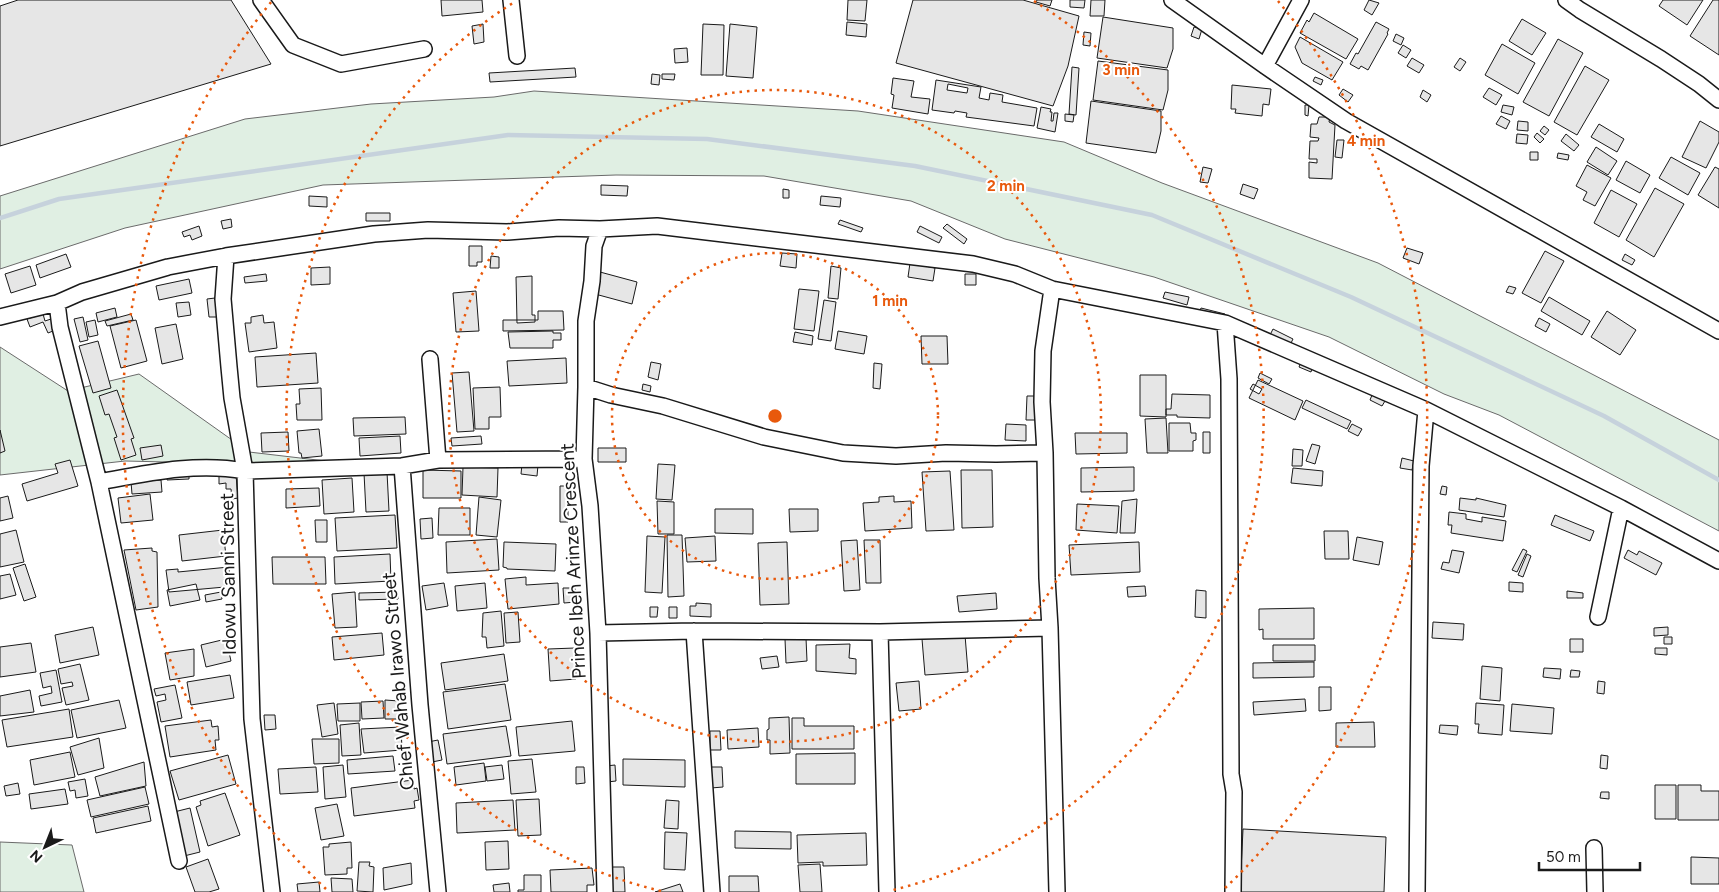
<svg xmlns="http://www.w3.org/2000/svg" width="1719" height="892" font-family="Figtree,sans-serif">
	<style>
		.green { fill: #e0efe3; stroke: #6a6a6a }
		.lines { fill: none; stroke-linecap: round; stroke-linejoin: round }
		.stream { stroke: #c6d2dc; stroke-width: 4.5 }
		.building { fill: #e6e6e6; stroke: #1a1a1a; fill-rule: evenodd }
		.minor-casing { stroke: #1a1a1a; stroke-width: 18 }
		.minor { stroke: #fff; stroke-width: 15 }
		.ring { fill: none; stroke: #e8590c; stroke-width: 2.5; stroke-dasharray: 2.5 5 }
		.labels { text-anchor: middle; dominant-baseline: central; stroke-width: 4; stroke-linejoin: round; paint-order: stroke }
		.street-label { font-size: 19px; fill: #1a1a1a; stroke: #fff }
		.centre { fill: #e8590c; stroke: #fff; stroke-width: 2.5 }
		.ring-label { font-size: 15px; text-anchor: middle; font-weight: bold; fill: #e8590c; stroke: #fff; stroke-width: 4; stroke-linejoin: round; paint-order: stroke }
	</style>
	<rect width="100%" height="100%" fill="#fff"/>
	<path class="green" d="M534 91 858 111 1064 142 1162 183 1378 263 1719 440V531L1499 415 1444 394 1329 337 1154 277 1005 239 911 201 764 176 616 175 323 185 125 228 0 269V196L245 119 371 104 494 97Z
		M0 347 68 391 139 374 249 452 377 467 125 461 0 475Z
		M0 842 72 845 84 892H0Z"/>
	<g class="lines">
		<path class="stream" d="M0 218 59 199 508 135 707 139 915 166 1152 215 1351 297 1604 416 1719 480"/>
	</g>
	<path class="building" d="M18 0H231L271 64 0 146V6Z
		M441 0H482L483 12 442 16Z
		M848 0H867L865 21 847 20Z
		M913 0H1023L1079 16 1068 66 1053 106 896 63Z
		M1037 0H1052L1050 6 1036 2Z
		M1070 0H1085L1084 8 1070 7Z
		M1091 0H1105L1104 16H1090Z
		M1369 0 1379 3 1372 15 1364 10Z
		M1663 0H1703L1687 25 1659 6Z
		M1713 0H1719V55L1690 36Z
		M1314 13 1358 39 1346 59 1300 33 1307 20 1309 22Z
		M1103 17 1173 28V49L1167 68 1097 58Z
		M1522 19 1546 33 1532 55 1509 41Z
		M847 22 867 24 866 37 846 35Z
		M1376 22 1389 29 1387 33 1388 34 1368 70 1361 66 1359 69 1350 64 1356 53 1358 54Z
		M483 24 484 42 474 44 472 26Z
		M703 24 724 25 723 75H701Z
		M730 24 757 27 753 78 726 76Z
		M1194 27 1202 29 1199 39 1191 36Z
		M1084 32 1091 33 1090 46 1083 45Z
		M1396 34 1404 38 1401 45 1393 41Z
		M1300 37 1343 62 1332 80 1302 63 1295 47Z
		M1558 39 1583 53 1549 116 1523 102Z
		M1502 44 1535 63 1518 94 1485 75Z
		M1403 45 1411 50 1406 58 1398 53Z
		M687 48 688 62 675 63 674 49Z
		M1412 58 1424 65 1419 73 1407 66Z
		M1460 58 1466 62 1460 71 1454 67Z
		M1098 61 1168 70V90L1163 110 1093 100Z
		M1585 66 1609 80 1577 135 1554 122Z
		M1072 67 1079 68 1076 115 1069 114Z
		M575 68 576 77 490 82 489 73Z
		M652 74 660 75 659 85 651 84Z
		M662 74H675L674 80 662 79Z
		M1315 77 1323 80 1321 85 1313 81Z
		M893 78 914 81 911 97 930 99 928 114 892 108 894 95 891 94Z
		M936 80 981 87 979 98 989 100 990 93 1003 95 1002 102 1037 108 1034 126 966 117 967 113 955 111 954 113 932 110ZM948 84 968 88 967 93 947 90Z
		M1232 85 1271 89 1269 105 1263 104 1262 116 1235 113 1236 109H1231Z
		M1489 88 1502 95 1496 105 1483 97Z
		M1343 89 1353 95 1348 102 1339 95Z
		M1423 90 1431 95 1427 102 1420 97Z
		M1091 101 1161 111V131L1156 153 1086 143Z
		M1305 105H1309L1308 116 1305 115Z
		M1503 105 1514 107 1512 115 1501 112Z
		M1041 107 1051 109 1050 112H1052L1051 121H1053L1054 113H1058L1055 132 1037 128Z
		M1065 114 1074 115 1073 122 1065 121Z
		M1501 116 1510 121 1506 129 1496 124Z
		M1319 117H1330L1329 122 1335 125 1332 179 1309 178V162L1317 163V159H1309L1310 141H1318L1319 138 1310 137 1311 124H1317Z
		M1518 121 1528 122V131L1517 130Z
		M1700 121 1719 132V142L1706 168 1682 157Z
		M1599 124 1624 139 1617 152 1591 137Z
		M1544 126 1549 130 1545 135 1540 131Z
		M1537 133 1544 139 1540 143 1534 137Z
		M1517 134 1528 135 1527 144 1516 143Z
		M1566 134 1579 145 1574 151 1561 141Z
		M1337 140H1344L1342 158 1335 157Z
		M1596 147 1617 161 1608 175 1587 162Z
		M1530 152H1538V160H1530Z
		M1558 153 1569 155 1568 160 1557 158Z
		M1671 157 1700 173 1688 195 1659 178Z
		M1626 161 1650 175 1640 193 1616 180Z
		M1587 165 1611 178 1595 206 1583 200 1587 192 1576 186Z
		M1203 167 1212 169 1208 183 1200 182Z
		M1715 167 1719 169V208L1698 195Z
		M1243 184 1258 189 1254 199 1240 194Z
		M601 185 628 186 627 196 601 195Z
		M1655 188 1684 204 1654 257 1626 240Z
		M783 189 789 190V198H783Z
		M1611 190 1637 204 1619 237 1594 223Z
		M309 196 327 197V207L309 206Z
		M821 196 841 198 840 207 820 205Z
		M366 213H390V221H366Z
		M231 219 232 227 223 229 221 221Z
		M840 220 863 228 861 232 838 224Z
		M947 224 967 239 964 244 943 228Z
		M199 226 202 236 192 240 190 235 184 237 182 232Z
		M920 226 942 237 939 243 917 232Z
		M469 246H482V262H477V266H469Z
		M1407 248 1423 253 1419 264 1403 258Z
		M1545 251 1564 261 1541 303 1522 293Z
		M782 253 797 254 796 268 780 266Z
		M66 254 71 267 40 278 36 265Z
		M1625 254 1635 260 1632 265 1622 260Z
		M491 256 499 257V268H490Z
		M910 263 935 268 933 281 908 277Z
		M30 266 36 285 11 293 5 274Z
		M831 266 841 268 838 299 828 298Z
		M330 267V284L311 285V268Z
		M600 272 637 282 632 304 595 294Z
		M266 274 267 281 245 283 244 277Z
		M965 274H976V285H965Z
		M532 276V315H535V322L517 323 516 277Z
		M189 279 192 293 159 300 156 286Z
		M1509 286 1516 288 1513 294 1506 292Z
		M799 289 819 291 814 331 794 329Z
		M476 291 479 331 456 332 453 293Z
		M1165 292 1189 297 1187 305 1163 298Z
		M1549 297 1590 321 1582 335 1541 311Z
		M215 298 217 317H209L207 299Z
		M824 300 836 302 831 341 818 339Z
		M189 302 191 315 178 317 176 303Z
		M115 308 117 317 98 322 96 313Z
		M1201 308 1225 314 1224 319 1199 313Z
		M538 311H563L564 330 503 331V320H538Z
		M1607 311 1636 330 1620 355 1591 337Z
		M43 314 45 321 54 318 58 329 48 333 43 322 30 327 27 319Z
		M131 314 133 320 107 326 105 321Z
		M263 315 264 323 274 322 277 348 249 352 245 323H251V317Z
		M83 317 88 340 80 342 74 319Z
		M1539 318 1550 324 1546 332 1535 326Z
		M95 320 98 335 89 337 86 322Z
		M136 320 147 361 121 368 110 326Z
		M176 324 183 359 162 364 155 328Z
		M1273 329 1293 339 1290 345 1270 335Z
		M553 331V333H561V340H553V348H510L508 332Z
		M838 331 867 336 864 354 835 349Z
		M795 332 813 336 812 345 793 342Z
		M921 336H947L948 364H922Z
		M98 341 111 388 93 393 79 346Z
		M316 353 318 383 257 387 255 357Z
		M566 358 567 383 509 386 507 361Z
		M1302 360 1313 364 1311 372 1299 367Z
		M651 362 661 364 658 380 648 377Z
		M874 363 882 364 880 389 873 388Z
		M469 372 474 431 457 432 452 373Z
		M1260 373 1272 379 1269 384 1258 378Z
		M1140 375H1166V417L1140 416Z
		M1258 380 1303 401 1295 420 1249 398Z
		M643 384 651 386 650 392 642 390Z
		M1253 384 1262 389 1259 394 1250 389Z
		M500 387 501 417H489V429H475L473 388Z
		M321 388 322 420H297L296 404H300L299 389Z
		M117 390 134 438 131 439 136 455 121 460 114 438 117 437 109 414 105 415 99 396Z
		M1172 394 1210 395V418L1177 417V415H1166V409H1171Z
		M1372 395 1385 401 1382 406 1370 400Z
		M1027 396H1038V420H1026Z
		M1306 400 1351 421 1347 429 1302 408Z
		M405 417 406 434 354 436 353 418Z
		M1166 418 1168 453H1147L1145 419Z
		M1169 423H1190L1191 433H1196V440L1193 441V451H1169Z
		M1006 424 1026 425V441L1005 440Z
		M1352 424 1362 429 1358 436 1348 431Z
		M319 429 322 456 302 458 301 453H299L297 431Z
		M0 430 5 451 0 453Z
		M288 432 289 451 262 452 261 433Z
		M1203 432H1210V453H1203Z
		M1075 433H1127V453L1076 454Z
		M400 436 401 453 360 456 359 438Z
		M481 436 482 444 452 446 451 438Z
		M1312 444 1320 446 1315 464 1306 461Z
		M161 445 163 456 142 460 140 448Z
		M598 448H626V462H598Z
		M1293 449 1303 450 1302 466H1292Z
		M1402 458 1414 461 1412 470 1400 468Z
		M70 460 78 486 27 501 22 484 58 473 55 464Z
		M522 464 538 465 537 476 521 474Z
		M658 464 675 465 672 500 656 499Z
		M463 467 498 468 497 497 462 495Z
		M1134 467V491L1081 492V468Z
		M1293 468 1323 471 1322 486 1291 483Z
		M189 469V479L167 480V470Z
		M423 470 461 471V498H423Z
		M961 470H992L993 527 962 528Z
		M950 471 954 530 926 531 922 472Z
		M387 472 389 511 366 512 364 473Z
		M236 475 238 498 232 499 231 489H226V483L219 484V476Z
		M352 478 354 512 324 514 322 480Z
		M161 480 162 492 132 494 131 482Z
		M560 486H568V522H560Z
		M1442 486 1447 487 1446 495 1440 494Z
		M319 488 320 506 286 508V489Z
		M150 494 153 520 121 523 118 498Z
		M8 496 13 518 0 521V498Z
		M894 496V502L911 501 912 528 865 531 863 503 879 502V497Z
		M479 497 501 500 497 537 476 535Z
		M1460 498 1476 500V498L1506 505 1504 517 1459 510Z
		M1137 499 1135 533H1120L1122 501Z
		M657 501 674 502V534H658Z
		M1077 504 1119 506 1117 533 1076 530Z
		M439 508H470V535H438Z
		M715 509H753V534L715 533Z
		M789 509H818V531L790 532Z
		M1449 512 1466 514V519L1482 522V517L1506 521 1503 541 1451 533 1452 525H1448Z
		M395 515 397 548 337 551 335 518Z
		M1555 515 1594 531 1590 541 1551 525Z
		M432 518 433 538 421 539 420 519Z
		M315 520H327V542H316Z
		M16 530 24 562 0 567V534Z
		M223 530 226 556 182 561 179 535Z
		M1324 531H1348L1349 559H1325Z
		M667 535H682L684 596 668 597Z
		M647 536 665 537 662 593 645 592Z
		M715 536 716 561 687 562 685 538Z
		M1357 537 1383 542 1379 565 1353 560Z
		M497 539 499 570 447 573 446 542Z
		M857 540 860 590 844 591 841 541Z
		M864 540H880L881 583H866Z
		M504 542 556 544 555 571 507 569V568L503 567Z
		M787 542 789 604 760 605 758 543Z
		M1139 542 1140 572 1071 575 1069 545Z
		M152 548V551L157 552 158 607 136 610 124 550Z
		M1523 549 1527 551 1517 572 1512 570Z
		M1452 550 1464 552 1459 573 1441 569 1443 562 1449 563Z
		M1628 550 1637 555 1639 551 1662 563 1656 575 1624 558Z
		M390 554 391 581 335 584 334 557Z
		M1527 554 1531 556 1523 577 1518 575Z
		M272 557H325L326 584H273Z
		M25 564 36 597 24 601 13 568Z
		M229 567 230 579H224L225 587 169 592 166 570 178 569V572Z
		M10 574 16 595 0 599V576Z
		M526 577V585L558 583 559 604 508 609 505 579Z
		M1509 582 1523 583V592L1509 591Z
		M444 583 448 606 426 610 422 586Z
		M485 583 487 608 457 611 455 586Z
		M196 584 200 600 170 606 167 590Z
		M1145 586 1146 596 1128 597 1127 587Z
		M563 588H575L576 602 564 603Z
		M1196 590 1206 591V618L1195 617Z
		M1567 591 1583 593V598H1567Z
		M221 592 222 599 206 602 205 595Z
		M355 592 357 627 335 628 332 594Z
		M398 592V599L359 600V593Z
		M996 593 997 609 959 612 957 596Z
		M696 603 711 604V617L690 616V606H696Z
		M650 607H658L657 617H650Z
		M669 607H677V618H669Z
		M1314 608V639H1263V629L1259 630V609Z
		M501 611 504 646 487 648 486 637H482L483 613Z
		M518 612 520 642 506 643 504 613Z
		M1433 622 1464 624 1463 640 1432 638Z
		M93 627 99 655 60 663 55 635Z
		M1668 627V635L1654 636V628Z
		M382 633 384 655 334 660 332 637Z
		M965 635 968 672 925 675 922 639Z
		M1664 637H1672V644H1664Z
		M806 638 807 661 786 663 785 639Z
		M226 639 231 661 206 667 201 645Z
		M1570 639H1583V652H1570Z
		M31 643 36 672 0 677V647Z
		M850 644 849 658 856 659V674L816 671V645Z
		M1273 645H1315V661H1273Z
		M575 648 576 679 550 681 548 649Z
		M1655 648H1667V655L1655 654Z
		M194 649V676L170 680 165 653Z
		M504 654 508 681 445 690 441 663Z
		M777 656 779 667 762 669 760 658Z
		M1314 662V677L1253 678V663Z
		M80 664 89 700 66 705 62 688 73 686 72 682 61 684 58 669Z
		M1482 666 1502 668 1500 701 1480 699Z
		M1544 668 1561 669 1560 679 1543 677Z
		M56 670 62 702 41 706 39 696 52 693 51 686 43 688 40 673Z
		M1571 670 1580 671 1579 677H1570Z
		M230 675 234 698 191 705 187 682Z
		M919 681 921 709 899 711 896 683Z
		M1598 681 1605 682 1604 694 1597 693Z
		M505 684 511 720 448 729 443 692Z
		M175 685 182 718 161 722 157 702 166 700 165 694 156 696 154 689Z
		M1319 687H1331V710L1319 711Z
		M30 690 34 712 0 716V696Z
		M1305 699 1306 711 1254 715 1253 702Z
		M119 700 126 728 77 738 71 710Z
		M385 700 399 701V719H385Z
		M383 701 384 718 362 719 361 702Z
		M334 703 338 734 322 737 317 705Z
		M360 703V721H338L337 704Z
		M1476 703 1504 705 1502 735 1478 733 1479 724H1475Z
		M1512 704 1554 708 1552 734 1510 731Z
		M69 709 73 737 7 747 2 720Z
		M264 715H275L276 729 265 730Z
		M789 717 790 753 770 754V740H767V730L769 729V718Z
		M792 718H804V726H854V749H792Z
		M211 720 212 727 218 726 219 740H215L216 750 170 757 165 726Z
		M572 721 575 751 519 756 516 727Z
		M1374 722 1375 747H1336V723Z
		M359 723 361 755 342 756 340 725Z
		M1440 725 1458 726 1457 735 1439 733Z
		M506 726 511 756 447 764 443 734Z
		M401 727 402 750 364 753 361 729Z
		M758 728 759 747 728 749 727 730Z
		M710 731H720L721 750H710Z
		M99 738 104 768 78 775 70 747Z
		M312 739H339V763L314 764Z
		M438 740 442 760 432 762 428 742Z
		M70 752 75 777 34 785 30 760Z
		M855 753V784H796V754Z
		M228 755 236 784 179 800 170 771Z
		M1601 755 1608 756 1607 769 1600 768Z
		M393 756 395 771 348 774 347 760Z
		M532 759 536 792 511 794 508 761Z
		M623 759 685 760V787L623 785Z
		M144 762 146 786 100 796 95 777Z
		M484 763 486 781 456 785 454 767Z
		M343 765 346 797 325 799 323 767Z
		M502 765 504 779 487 781 485 767Z
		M615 765 616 781 607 782 606 766Z
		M316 767 318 792 280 794 278 769Z
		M576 767H584L585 783 576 784Z
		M710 767H722L723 787 711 788Z
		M85 779 88 796 76 798 75 790 70 791 68 782Z
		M413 780 414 789 417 788 419 800 414 801 415 808 354 816 351 788Z
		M18 783 20 794 6 796 4 786Z
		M1655 785H1676V819H1655Z
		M1678 785H1701V791H1719V820H1678Z
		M145 787 149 804 91 817 87 800Z
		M65 789 68 804 31 809 29 794Z
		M1601 792H1609V799L1600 798Z
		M225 793 240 835 208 846 196 807 201 805 200 801Z
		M539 799 541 835 518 836 516 800Z
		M513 800 515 830 457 833 456 803Z
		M666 800 679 801 678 829 664 828Z
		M337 804 344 836 321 840 315 808Z
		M148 806 151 821 96 833 93 818Z
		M190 808 200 852 184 856 174 812Z
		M1243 829 1386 837 1384 892H1240Z
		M735 831 791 832V849L735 848Z
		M665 832 687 833 685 870 664 869Z
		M866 833 867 865 823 866V862L798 863 797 835Z
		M508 841 509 869 486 870 485 842Z
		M351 842 352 868H347V874L325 875 323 847H329V844Z
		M1691 857 1719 858V884H1691Z
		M208 859 219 889 209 892H195L186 867Z
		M359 862H370L369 866 374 867 373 892 357 891Z
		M411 863 412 884 384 890 383 868Z
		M820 864 822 892H800L798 865Z
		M611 867H624L625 892H611Z
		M592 868 594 885H587V892H551L550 870Z
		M524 875H541V892H518V890H524Z
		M729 876H758L759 892H729Z
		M331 878 352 879 353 892H332Z
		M319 882 320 892H298L297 884Z
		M509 883 510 892H494L493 885Z
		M680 884 683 892H655Z"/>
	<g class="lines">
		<g class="minor-casing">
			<path id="minor" d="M261 0 293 45 341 64 424 49
				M511 0 517 56
				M1172 0 1265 66 1346 121 1719 331
				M1566 0 1580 10 1661 59 1699 84 1719 100
				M1265 66 1301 0
				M600 229 594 246 592 281 586 321V387L584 459 590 506 598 633 605 892
				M226 256 223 299 229 367 232 398 245 471 252 719 272 892
				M1052 289 1043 351 1042 402 1045 453 1047 578 1050 628 1057 892
				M57 303 60 327 99 482 179 861
				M0 317 57 303 82 292 168 267 226 256 374 234 428 230 507 232 559 228 600 229 657 226 973 264 1015 274 1052 289 1225 323 1426 410 1621 508 1719 561
				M1225 323 1229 379 1231 774 1234 792 1233 892
				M430 359 438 460
				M586 387 611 395 663 406 764 437 843 453 896 456 946 453 996 454 1045 453
				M402 466 420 705 438 892
				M99 482C148 473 196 462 245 471L402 466 438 460 584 459
				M1598 617 1621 508
				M694 631 712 892
				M880 632 887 892
				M598 633 694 631 880 632 1050 628
				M1594 848 1595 892
				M1417 892 1421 466 1426 410"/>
		</g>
		<use href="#minor" class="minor"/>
	</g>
	<g class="ring">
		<circle cx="775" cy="416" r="163"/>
		<circle cx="775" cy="416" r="326"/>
		<path d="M661 891A489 489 0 0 1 516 1M1034 1A489 489 0 0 1 889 891"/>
		<path d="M326 889A652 652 0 0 1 272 1M1278 1A652 652 0 0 1 1224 889"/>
	</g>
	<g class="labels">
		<g class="street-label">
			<text transform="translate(573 561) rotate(-93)">Prince Ibeh Arinze Crescent</text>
			<text transform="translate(228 574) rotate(-91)">Idowu Sanni Street</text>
			<text transform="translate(398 681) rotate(-95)">Chief Wahab Irawo Street</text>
		</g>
	</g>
	<circle cx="775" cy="416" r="8" class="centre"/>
	<g class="ring-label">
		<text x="1121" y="75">3 min</text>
		<text x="1366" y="146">4 min</text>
		<text x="1006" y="191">2 min</text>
		<text x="890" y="306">1 min</text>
	</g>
	<g transform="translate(45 847) rotate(223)" stroke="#ffffff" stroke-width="4" paint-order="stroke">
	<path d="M0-4L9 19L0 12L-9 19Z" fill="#1a1a1a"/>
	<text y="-8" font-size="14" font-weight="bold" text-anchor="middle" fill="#1a1a1a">N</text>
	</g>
	<path d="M1539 862v8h101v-8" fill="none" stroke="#1a1a1a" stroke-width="2.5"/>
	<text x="1546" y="862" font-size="15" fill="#1a1a1a" stroke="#ffffff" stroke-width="4" paint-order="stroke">50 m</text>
</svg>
